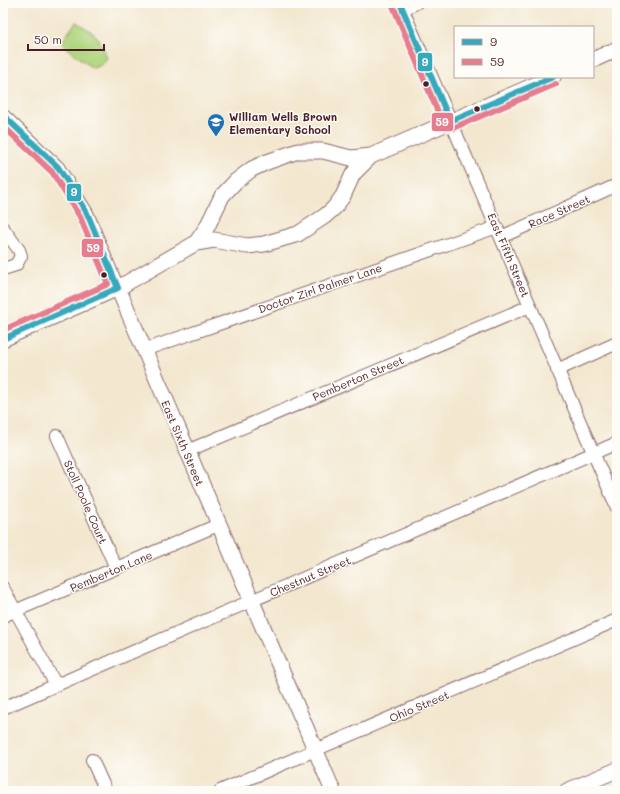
<svg xmlns="http://www.w3.org/2000/svg" width="620" height="794" font-family="Mali,sans-serif">
	<style>
		.green { fill: #b1d67f; stroke: #7e7a55 }
		.lines { fill: none; stroke-linecap: round; stroke-linejoin: round }
		.minor-casing { stroke: #856564; stroke-width: 14 }
		.tertiary-casing { stroke: #856564; stroke-width: 17 }
		.minor { stroke: #fff; stroke-width: 12 }
		.tertiary { stroke: #fff; stroke-width: 15 }
		.bus-1-casing { stroke: #fdfcf7; stroke-width: 9 }
		.bus-2-casing { stroke: #fdfcf7; stroke-width: 9 }
		.bus-1 { stroke: #37a9bc; stroke-width: 6 }
		.bus-2 { stroke: #e67d8f; stroke-width: 6 }
		.bus-dot { fill: #4a1f2b; stroke: #fdfcf7; stroke-width: 1.5 }
		.labels { text-anchor: middle; dominant-baseline: central; stroke-width: 3; stroke-linejoin: round; paint-order: stroke }
		.poi-label { font-size: 11px; font-weight: bold; fill: #4a1f2b; stroke: #fdfcf7; text-anchor: start }
		.street-label { font-size: 11px; fill: #4a1f2b; stroke: #fdfcf7 }
		.line-badge { stroke: #fdfcf7; stroke-width: 1.5 }
		.badge-label { font-size: 11px; text-anchor: middle; font-weight: bold; fill: #fff }
	</style>
	<rect width="100%" height="100%" fill="#fdfcf7"/>
	<filter id="ink" filterUnits="userSpaceOnUse"><feTurbulence type="fractalNoise" baseFrequency=".025" numOctaves="2"/><feDisplacementMap in="SourceGraphic" scale="8" xChannelSelector="R" yChannelSelector="G"/><feConvolveMatrix kernelMatrix="1 2 1 2 8 2 1 2 1" color-interpolation-filters="sRGB"/></filter>
	<filter id="wash" filterUnits="userSpaceOnUse"><feTurbulence type="fractalNoise" baseFrequency=".012" numOctaves="4" result="noise"/><feDisplacementMap in="SourceGraphic" scale="16" xChannelSelector="R" yChannelSelector="G"/><feGaussianBlur stdDeviation="0.9" result="paint"/><feColorMatrix in="noise" values="0 0 0 0 0 0 0 0 0 0 0 0 0 0 0 0 0 1.4 0 .05"/><feComposite in="paint" operator="in"/></filter>
	<g filter="url(#wash)">
		<rect width="100%" height="100%" fill="#f3e7cf"/>
		<path class="green" d="M76 22C96 34 99 36 107 58 103 63 99 68 92 68L61 43Z"/>
	</g>
	<g filter="url(#ink)">
		<g class="lines">
			<g class="minor-casing">
				<path id="minor" d="M400 3 617 508
					M403 9 416 3
					M3 115 58 167 87 213 118 288
					M3 228 19 250 21 256 16 265 3 269
					M501 237 617 185
					M144 350 497 227
					M557 370 617 343
					M57 436 116 568
					M187 451 530 306
					M3 588 56 685
					M3 616 218 525
					M3 708 617 443
					M92 760 106 791
					M220 791 617 620"/>
			</g>
			<g class="tertiary-casing">
				<path id="tertiary" d="M593 60 617 49
					M196 243 207 227 222 196 236 181 252 169 267 162 298 151H323L351 158 371 156 553 77
					M118 288 333 791
					M3 339 118 288 196 243 214 240 247 246 264 244 298 234 325 216 334 208 343 196 353 174 371 156
					M567 791 617 770"/>
			</g>
			<use href="#minor" class="minor"/>
			<use href="#tertiary" class="tertiary"/>
			<g class="bus-1-casing">
				<path id="bus-1" d="M400 3 450 121
					M3 115 58 167 87 213 118 288
					M450 121 553 77
					M3 339 118 288"/>
			</g>
			<g class="bus-2-casing">
				<path id="bus-2" d="M393 6 443 124 446 128H453L556 84
					M3 126 52 172 80 217 108 284 3 330"/>
			</g>
			<use href="#bus-1" class="bus-1"/>
			<use href="#bus-2" class="bus-2"/>
		</g>
	</g>
	<defs>
		<g id="school-pin" transform="scale(0.9)"><path d="M0 17L-7.5 6A9.5 9.5 0 1 1 7.5 6Z" fill="#1f6fb2" stroke="#fdfcf7"/><path d="M0-5L7-2L0 1L-7-2ZM-4 1L0 2.5L4 1V4Q0 6-4 4Z" fill="#fff"/></g>
	</defs>
	<g fill-rule="evenodd">
		<use href="#school-pin" x="216" y="122"/>
	</g>
	<g class="bus-dot">
		<circle cx="426" cy="84" r="3.5"/>
		<circle cx="477" cy="109" r="3.5"/>
		<circle cx="104" cy="275" r="3.5"/>
	</g>
	<g class="labels">
		<g class="poi-label">
			<text x="229" y="116">William Wells Brown<tspan x="229" dy="13">Elementary School</tspan></text>
		</g>
		<g class="street-label">
			<text transform="translate(559 211) rotate(-24)">Race Street</text>
			<text transform="translate(509 255) rotate(67)">East Fifth Street</text>
			<text transform="translate(320 288) rotate(-19)">Doctor Zirl Palmer Lane</text>
			<text transform="translate(358 378) rotate(-23)">Pemberton Street</text>
			<text transform="translate(183 443) rotate(67)">East Sixth Street</text>
			<text transform="translate(86 502) rotate(66)">Stoll Poole Court</text>
			<text transform="translate(111 571) rotate(-23)">Pemberton Lane</text>
			<text transform="translate(310 576) rotate(-23)">Chestnut Street</text>
			<text transform="translate(419 706) rotate(-23)">Ohio Street</text>
		</g>
	</g>
	<g class="line-badge">
		<rect x="417" y="52" width="16" height="20" rx="4" fill="#37a9bc"/>
		<rect x="431" y="112" width="23" height="20" rx="4" fill="#e67d8f"/>
		<rect x="66" y="183" width="16" height="19" rx="4" fill="#37a9bc"/>
		<rect x="81" y="238" width="23" height="20" rx="4" fill="#e67d8f"/>
	</g>
	<g class="badge-label">
		<text x="425" y="66">9</text>
		<text x="442" y="126">59</text>
		<text x="74" y="196">9</text>
		<text x="93" y="252">59</text>
	</g>
	<rect width="620" height="794" fill="none" stroke="#fdfcf7" stroke-width="16"/>
	<rect x="454" y="26" width="140" height="52" fill="#fdfcf7" stroke="#b5a4a5"/>
	<rect x="462" y="39" width="20" height="6" fill="#37a9bc" stroke="#b5a4a5"/>
	<text x="490" y="46" font-size="12" fill="#4a1f2b">9</text>
	<rect x="462" y="59" width="20" height="6" fill="#e67d8f" stroke="#b5a4a5"/>
	<text x="490" y="66" font-size="12" fill="#4a1f2b">59</text>
	<path d="M28 44v6h76v-6" fill="none" stroke="#4a1f2b" stroke-width="2"/>
	<text x="34" y="44" font-size="12" fill="#4a1f2b" stroke="#fdfcf7" stroke-width="3" paint-order="stroke">50 m</text>
</svg>
